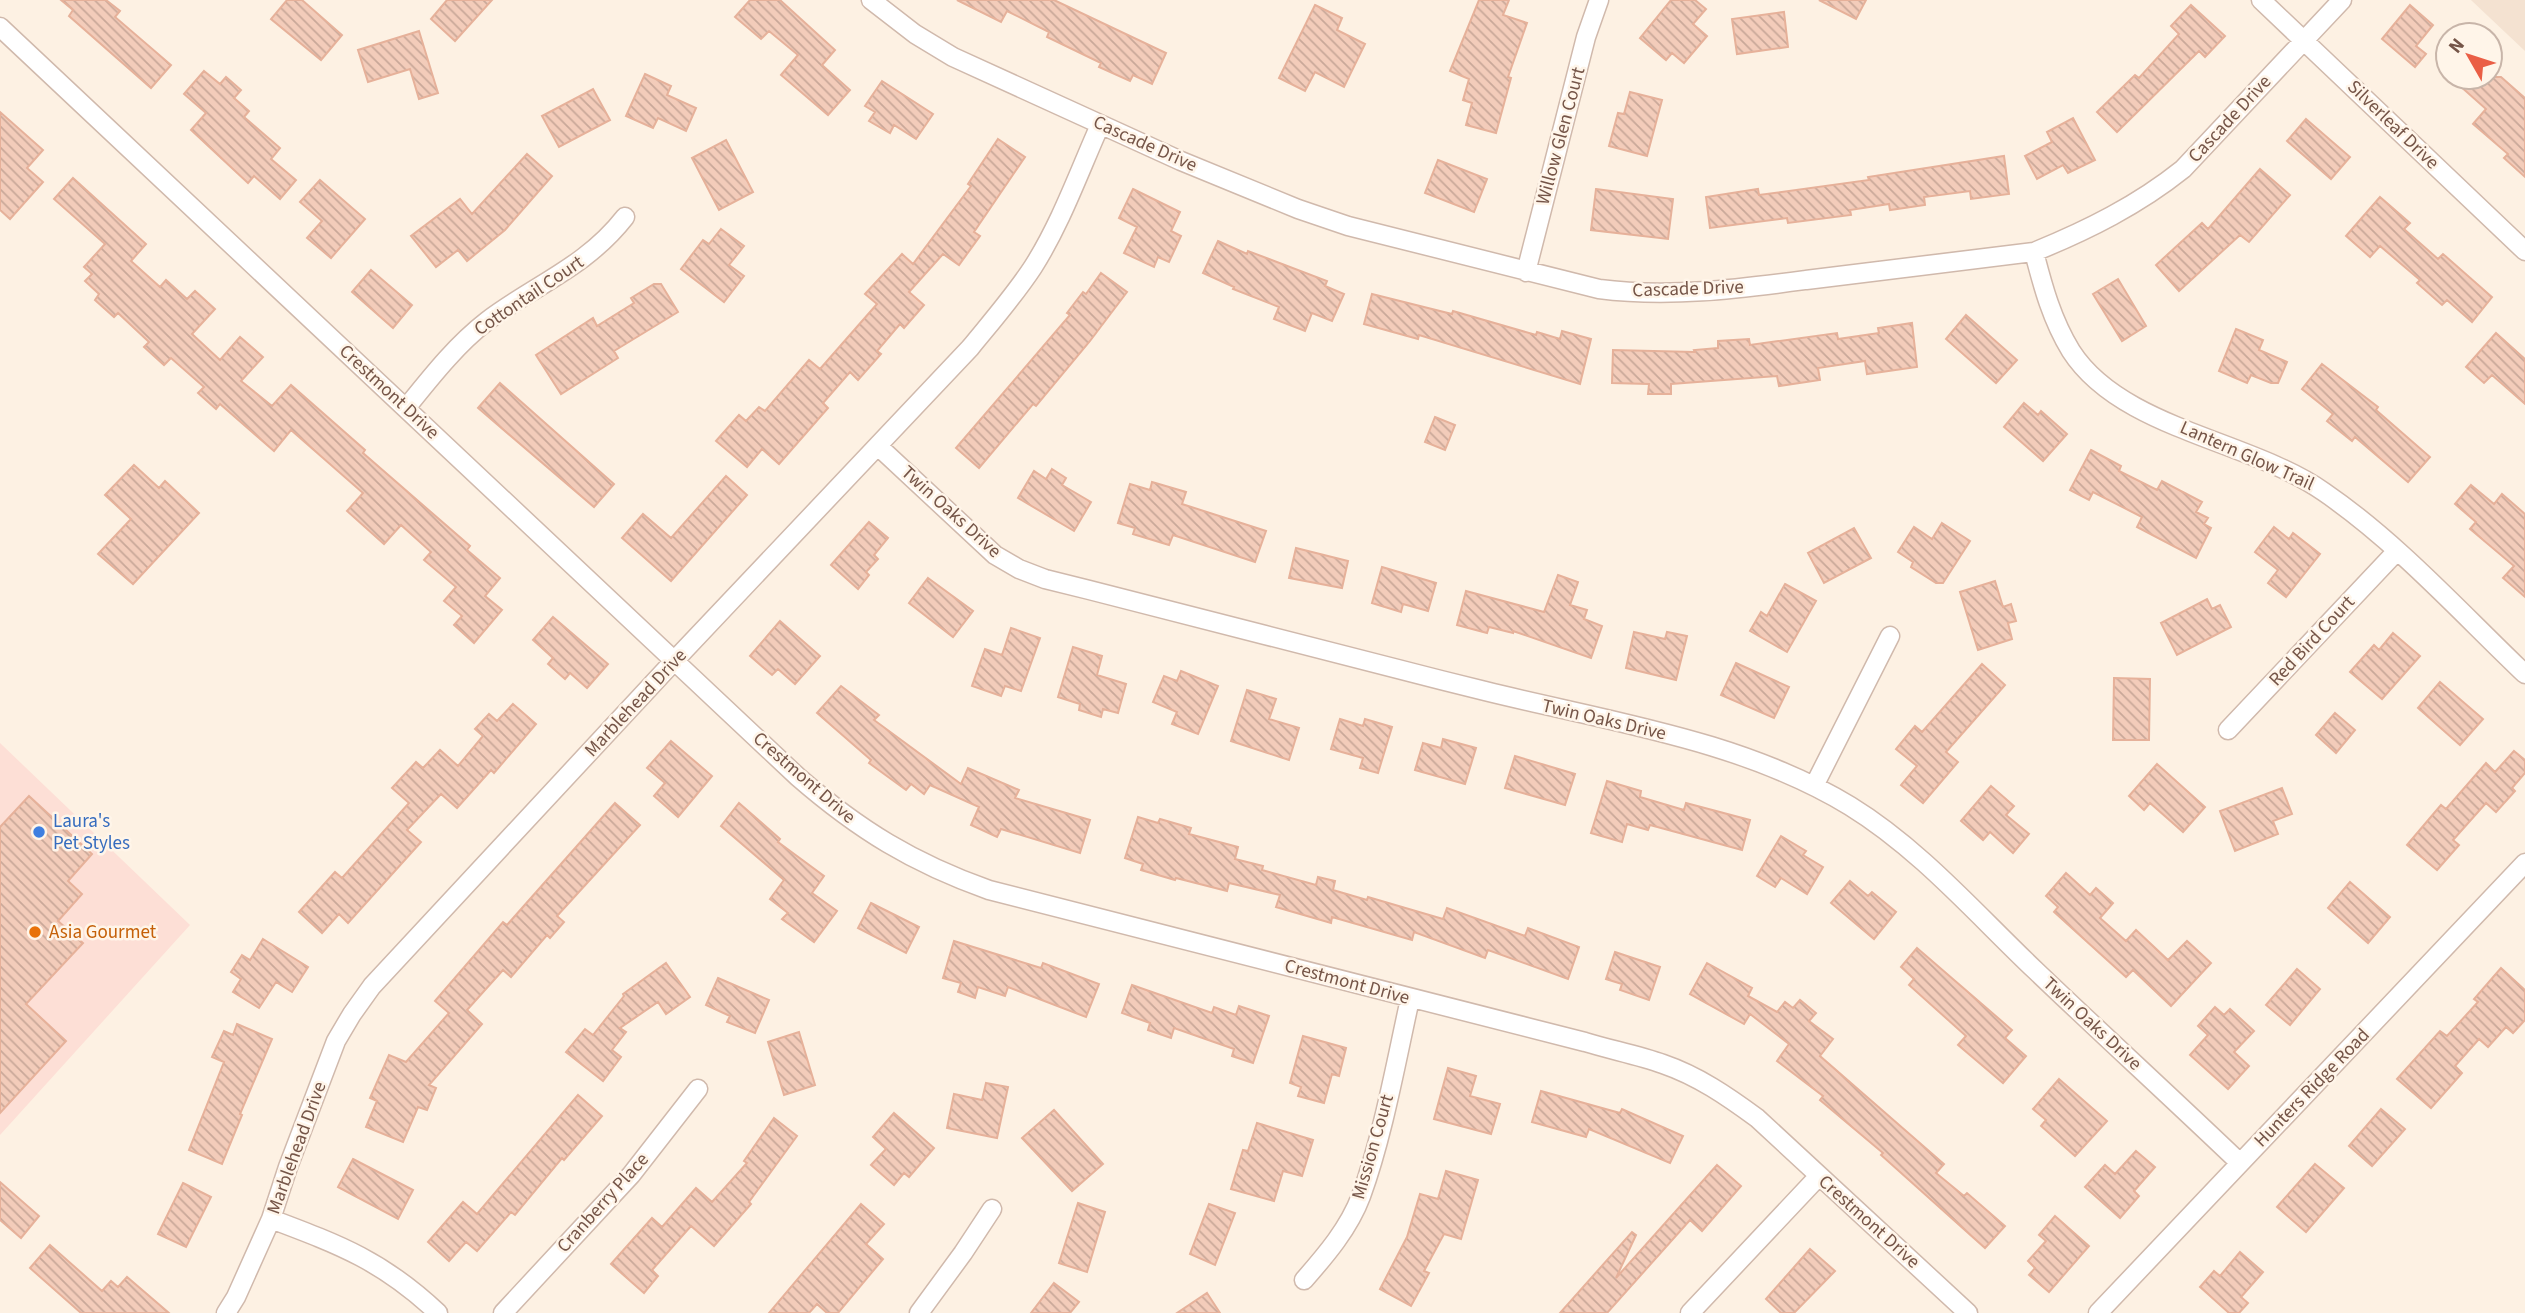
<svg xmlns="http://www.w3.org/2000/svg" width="2525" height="1313" font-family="'Source Sans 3',sans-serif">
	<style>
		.residential { fill: #f4e2d1 }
		.commercial { fill: #fddfd6 }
		.building { fill: url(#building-back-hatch); stroke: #e6b19a; stroke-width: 2 }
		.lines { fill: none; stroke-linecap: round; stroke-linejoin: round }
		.minor-casing { stroke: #d0b9ac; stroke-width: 21 }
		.minor { stroke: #fff; stroke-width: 18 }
		.shop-dot { fill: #3f7fe0; stroke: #fff5e9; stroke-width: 2.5 }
		.food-dot { fill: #e8710a; stroke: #fff5e9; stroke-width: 2.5 }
		.labels { text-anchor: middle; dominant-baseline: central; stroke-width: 5; stroke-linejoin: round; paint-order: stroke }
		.street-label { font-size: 19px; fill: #755548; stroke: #fff5e9 }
		.shop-label { font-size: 19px; fill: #366cbe; stroke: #fff5e9; text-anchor: start }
		.food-label { font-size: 19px; fill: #c56008; stroke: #fff5e9; text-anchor: start }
	</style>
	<defs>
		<pattern id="building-back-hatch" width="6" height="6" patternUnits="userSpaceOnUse" patternTransform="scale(1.75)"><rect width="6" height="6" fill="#f3ccba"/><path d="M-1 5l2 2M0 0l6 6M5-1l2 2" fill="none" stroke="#c9a899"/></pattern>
	</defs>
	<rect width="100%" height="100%" fill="#fdf1e3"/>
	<path class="residential" d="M2471 0H2525V51Z"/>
	<path class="commercial" d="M0 743 190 925 0 1135Z"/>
	<path class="building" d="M61 0H106L120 11 115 17 171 65 151 88 69 16 73 10Z
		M287 0H302L342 35 321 60 271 19Z
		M447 0H492L455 41 431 19Z
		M750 0H780L835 50 822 65 850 90 828 115 781 75 798 55 769 31 761 39 735 17Z
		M957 0H1054L1166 53 1152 84 1133 75 1130 81 1099 67 1101 63 1047 37 1049 32 1007 11 1001 22Z
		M1479 0H1509L1503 15 1527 23 1508 77 1511 78 1496 133 1466 125 1472 103 1463 100 1469 79 1450 71Z
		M1671 0H1695L1706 9 1693 24 1707 36 1684 63 1672 53 1666 60 1640 38Z
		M1819 0H1866L1856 19Z
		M1315 5 1342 18 1337 30 1365 44 1344 87 1315 72 1305 91 1279 78Z
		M2191 5 2225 36 2205 57 2199 51 2117 132 2097 112 2135 75 2139 78 2179 34 2171 26Z
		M2410 5 2433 25 2416 46 2426 54 2415 67 2382 39Z
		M1784 12 1788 47 1737 54 1732 19Z
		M419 31 438 93 419 99 410 69 368 82 358 50Z
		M204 71 220 84 226 77 241 90 234 98 249 111 244 117 280 148 271 159 296 180 280 199 254 176 248 183 191 130 206 113 184 94Z
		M645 74 671 86 667 95 696 108 686 131 658 118 653 128 626 116Z
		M2450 77H2501L2525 98V177L2504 158 2508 154 2473 124 2486 109Z
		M882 81 933 114 916 139 894 125 890 133 869 121 875 112 865 106Z
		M593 89 610 120 559 147 542 116Z
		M1630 92 1662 100 1647 156 1609 146 1618 113 1624 114Z
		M0 112 43 150 27 168 43 182 10 219 0 210Z
		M2073 118 2095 160 2068 173 2063 165 2037 179 2025 156 2052 142 2047 132Z
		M2306 119 2350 157 2331 179 2287 141Z
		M998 139 1025 157 974 232 980 236 959 265 943 254 909 292 924 305 904 328 900 324 877 351 881 354 858 380 850 372 823 403 828 408 779 464 762 449 747 467 716 441 739 415 746 421 759 407 765 411 809 360 820 369 877 304 865 294 902 254 913 264 971 186 968 184Z
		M726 140 753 192 719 210 692 158Z
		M527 154 552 176 505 230 467 261 458 250 436 267 411 236 460 199 472 214Z
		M2004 156 2009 194 1971 199 1970 191 1924 197 1925 205 1890 210 1889 204 1850 210 1851 215 1788 223 1787 218 1710 228 1706 197 1758 189 1759 195 1869 180 1868 177Z
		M1438 160 1487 179 1474 212 1425 193Z
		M2260 169 2290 195 2249 242 2240 235 2179 291 2156 265 2202 223 2208 229Z
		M73 178 146 244 131 261 160 287 166 280 187 299 195 291 215 309 192 334 220 360 240 337 263 357 241 381 272 406 291 385 365 450 363 453 470 546 467 550 500 578 485 596 502 610 474 643 454 625 462 616 444 601 456 587 424 560 431 552 401 525 384 544 347 511 363 493 291 430 274 451 220 404 216 409 198 393 204 387 171 358 164 365 144 347 149 342 118 313 114 317 95 300 99 294 85 281 92 274 84 267 105 244 54 199Z
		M320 180 365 219 331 258 307 238 322 221 300 202Z
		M1133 189 1180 212 1171 231 1181 236 1169 262 1158 257 1154 267 1124 253 1137 227 1119 218Z
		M1596 189 1673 199 1668 239 1591 230Z
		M2380 197 2410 223 2404 229 2438 259 2443 254 2492 297 2472 322 2447 300 2442 305 2417 283 2420 280 2380 246 2370 257 2346 236Z
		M721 229 744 246 729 265 744 276 724 302 681 269 703 240 709 244Z
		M1218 241 1247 254 1248 251 1327 281 1325 286 1344 294 1332 321 1312 313 1305 331 1274 319 1279 307 1233 289 1234 287 1203 273Z
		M371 270 412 305 393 328 352 292Z
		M1101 273 1127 292 1090 341 1036 406 1033 404 979 468 956 448 1070 315 1067 313 1083 292 1086 294Z
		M2118 279 2146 326 2122 341 2093 294Z
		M654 284H661L678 312 614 351 618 358 561 394 536 355 593 318 597 326 634 303 631 298Z
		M1372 294 1452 314 1453 311 1536 335 1537 332 1560 339 1562 331 1591 339 1580 384 1419 335 1418 339 1364 324Z
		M1966 315 2017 360 1996 383 1946 339Z
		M1912 323 1917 367 1867 374 1865 361 1818 368 1820 380 1779 386 1777 376 1671 384V394H1648L1649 384 1612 383 1613 350 1695 352 1694 350 1718 348V341L1749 339 1750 345 1837 333 1838 339 1879 333 1878 328Z
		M2236 329 2263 340 2259 350 2287 362 2278 383H2271L2251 375 2247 383 2219 371Z
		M2496 333 2525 359V404L2492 375 2484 383 2466 367Z
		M2322 364 2378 407 2376 410 2430 457 2408 482 2355 437 2352 441 2327 421 2333 414 2302 389Z
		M500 383 614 484 594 507 478 408Z
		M2024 403 2038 415 2041 411 2067 434 2043 461 2004 427Z
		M1435 417 1455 425 1445 450 1425 442Z
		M2091 450 2121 466 2119 471 2157 490 2162 481 2202 502 2196 512 2208 518 2204 524 2211 528 2196 558 2137 527 2142 517 2093 492 2089 500 2070 490Z
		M134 465 159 488 165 481 199 513 133 584 98 554 131 519 105 495Z
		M1052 469 1066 478 1062 485 1091 502 1074 531 1018 498 1034 471 1046 479Z
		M726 476 747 495 671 581 622 538 643 514 671 538Z
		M1152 482 1186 492 1182 504 1266 531 1255 562 1173 535 1169 545 1133 534 1135 528 1118 523 1130 484 1150 490Z
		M2471 485 2494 504 2502 494 2525 514V597L2503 578 2514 566 2470 529 2476 522 2455 504Z
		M869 522 888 538 874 555 878 559 866 572 869 575 858 589 831 565Z
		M1942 523 1970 541 1943 583H1936L1911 567 1913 562 1898 552 1914 527 1932 539Z
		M2274 527 2289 539 2293 533 2320 554 2286 597 2268 583 2278 570 2255 552Z
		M1854 528 1871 558 1824 583 1808 553Z
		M1296 548 1348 561 1342 588 1289 578Z
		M1382 567 1436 583 1428 611 1403 604 1401 612 1372 603Z
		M1558 575 1578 582 1570 605 1587 610 1584 619 1602 626 1591 658 1513 631V633L1489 627 1487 633 1457 625 1466 591 1544 612Z
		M928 578 973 611 953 637 909 603Z
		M1995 581 2003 607 2011 604 2016 621 2008 623 2012 639 1978 650 1960 592Z
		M1785 584 1816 601 1787 652 1750 631 1761 612 1767 616Z
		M2207 599 2212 609 2220 605 2231 627 2177 655 2161 623Z
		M553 617 608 664 587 688 570 673 565 679 548 664 553 658 533 640Z
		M780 621 820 656 795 684 778 669 772 675 750 656Z
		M1011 628 1040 638 1021 691 1005 686 1001 696 972 686 985 649 1002 655Z
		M1634 632 1665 639 1667 632 1687 636 1676 680 1626 668Z
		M2393 633 2420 656 2382 699 2350 672 2374 645 2379 650Z
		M1073 647 1102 656 1097 675 1126 684 1118 713 1103 709 1101 717 1079 710 1080 704 1058 697Z
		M1736 663 1789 687 1774 718 1721 695Z
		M1982 664 2005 685 1946 752 1958 762 1923 803 1901 785 1917 766 1896 749 1915 726 1922 732Z
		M1181 671 1218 686 1198 734 1172 724 1177 712 1153 702 1164 676 1177 681Z
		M2114 678 2150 679 2149 740H2113Z
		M2440 682 2483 719 2460 745 2418 708Z
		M841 686 879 715 874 720 961 784 968 768 1019 790 1015 798 1090 820 1080 853 1001 829 997 837 971 825 979 807 930 785 924 794 911 784 906 790 869 763 871 760 817 713Z
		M1247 690 1276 699 1269 719 1299 728 1289 760 1231 741Z
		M513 704 536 724 494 773 491 770 457 808 441 794 407 830 421 842 348 923 339 914 322 933 299 912 335 872 342 878 409 803 392 788 416 762 423 768 440 750 458 766 483 736 475 729 489 714 497 721Z
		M2335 713 2355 730 2336 753 2316 735Z
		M1340 719 1363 726 1365 719 1392 727 1378 773 1360 768 1363 758 1331 749Z
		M1443 739 1476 748 1465 784 1415 770 1423 743 1441 748Z
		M671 741 712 776 678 817 654 796 665 783 647 768Z
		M2514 751 2525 760V773L2512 788 2515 791 2496 812 2486 803 2453 840 2459 845 2437 870 2407 845 2441 805 2446 809 2486 763 2495 772Z
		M1515 756 1575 774 1565 805 1505 788Z
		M2157 764 2205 807 2183 832 2150 803 2144 810 2129 796Z
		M1607 781 1641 791 1640 797 1684 810 1686 803 1750 820 1742 850 1650 825 1648 830 1627 824 1622 842 1591 833Z
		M1991 786 2014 806 2006 815 2029 834 2013 853 1990 832 1983 840 1961 821Z
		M2282 788 2292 814 2273 821 2278 834 2235 851 2220 811Z
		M29 796 92 854 68 881 82 894 58 921 83 943 26 1004 66 1041 0 1113V827Z
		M615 803 640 825 557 916 564 922 550 938 547 935 511 977 503 970 467 1010 482 1024 429 1085 436 1088 427 1110 418 1107 403 1142 366 1127 377 1101 370 1098 389 1055 406 1062 449 1013 435 1001 503 922 507 925Z
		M739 803 780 839 778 842 824 876 812 893 837 911 814 942 782 919 788 913 770 899 784 880 721 826Z
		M1138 817 1158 823 1160 819 1191 828 1189 834 1238 847 1235 859 1263 866 1262 870 1316 885 1318 877 1335 881 1333 890 1367 900 1368 897 1443 919 1447 908 1525 936 1528 928 1579 947 1568 979 1488 950 1485 958 1414 932 1412 940 1332 917 1331 923 1276 907 1280 895 1229 883 1227 891 1176 878 1175 880 1141 870 1143 864 1125 858Z
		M1781 836 1806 851 1803 855 1823 867 1807 894 1781 878 1775 887 1757 876Z
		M2066 873 2090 895 2096 888 2113 903 2100 918 2126 941 2136 930 2168 960 2187 941 2211 963 2171 1006 2133 970 2126 977 2054 912 2058 907 2046 896Z
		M1850 881 1868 896 1872 892 1896 912 1874 939 1831 903Z
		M2350 882 2390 917 2368 943 2328 908Z
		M871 903 919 927 906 953 858 928Z
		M263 939 308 967 292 992 276 982 259 1008 233 992 241 979 231 972 242 955 250 960Z
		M954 941 1041 968 1043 963 1099 984 1086 1017 1008 987 1005 996 978 987 975 998 958 992 961 983 943 978Z
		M1917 948 2012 1030 2005 1038 2026 1056 2003 1083 1958 1045 1966 1036 1909 985 1914 979 1901 967Z
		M1615 952 1660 967 1649 1000 1620 990 1622 984 1606 979Z
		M666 963 690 997 666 1014 658 1002 620 1028 626 1032 612 1050 621 1057 603 1081 566 1052 585 1029 593 1035 624 996 623 994Z
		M1707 963 1752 988 1748 996 1777 1012 1785 1002 1793 1008 1800 1000 1816 1013 1809 1021 1833 1039 1820 1056 1944 1164 1936 1173 1964 1196 1967 1193 2005 1226 1985 1248 1881 1155 1883 1153 1820 1100 1823 1096 1777 1061 1789 1044 1750 1014 1744 1024 1690 994Z
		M2501 968 2525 990V1020L2513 1033 2506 1027 2488 1047 2479 1039 2455 1066 2462 1073 2431 1108 2397 1079 2440 1031 2447 1036 2478 1002 2474 999Z
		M2297 969 2320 989 2290 1025 2266 1005Z
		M718 978 769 1000 755 1033 727 1022 730 1016 706 1005Z
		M1132 985 1212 1013 1214 1007 1236 1015 1239 1006 1269 1016 1253 1063 1232 1056 1234 1049 1174 1028 1171 1038 1148 1030 1150 1023 1122 1013Z
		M2215 1007 2224 1015 2230 1009 2254 1031 2234 1052 2249 1066 2228 1089 2190 1055 2208 1035 2198 1026Z
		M237 1024 272 1039 240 1114 242 1115 222 1164 189 1150 224 1062 212 1057 224 1031 233 1035Z
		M799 1032 815 1085 784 1095 768 1042Z
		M1303 1036 1346 1048 1339 1076 1332 1074 1324 1103 1298 1096 1301 1087 1290 1083Z
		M1448 1068 1476 1076 1470 1096 1500 1104 1491 1134 1434 1119Z
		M2059 1079 2107 1121 2075 1156 2041 1126 2046 1120 2033 1109Z
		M986 1083 1008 1087 997 1138 947 1128 954 1094 982 1100Z
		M1541 1091 1620 1113 1622 1109 1683 1136 1670 1163 1589 1129 1586 1137 1532 1122Z
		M578 1095 602 1116 564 1160 562 1158 515 1215 511 1212 477 1251 466 1242 449 1261 428 1242 463 1202 477 1214Z
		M2381 1109 2405 1129 2372 1166 2349 1146Z
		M1054 1110 1103 1164 1072 1191 1022 1138Z
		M894 1113 934 1148 909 1177 904 1173 894 1185 871 1165 886 1149 873 1137Z
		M774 1118 797 1136 749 1202 751 1204 714 1246 691 1226 652 1270 658 1276 644 1293 611 1264 652 1218 662 1227 696 1188 712 1202 747 1163 744 1161Z
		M1257 1123 1313 1140 1302 1176 1283 1171 1274 1201 1231 1189 1243 1150 1248 1151Z
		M2136 1151 2155 1167 2134 1191 2139 1196 2120 1218 2085 1187 2105 1165 2115 1174Z
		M353 1159 413 1190 398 1219 338 1187Z
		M2315 1164 2344 1188 2306 1232 2277 1207Z
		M1717 1165 1741 1186 1702 1231 1690 1220 1607 1313H1560L1632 1232 1636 1235 1616 1278Z
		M1446 1171 1478 1180 1461 1239 1444 1234 1424 1271 1429 1273 1411 1306 1380 1289 1407 1237 1420 1194 1438 1199Z
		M0 1182 39 1216 21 1238 0 1220Z
		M183 1183 211 1197 186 1247 158 1234Z
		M1078 1203 1105 1212 1087 1272 1059 1263Z
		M861 1204 884 1224 866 1244 883 1259 838 1313H827L817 1304 809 1313H769Z
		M1209 1204 1235 1213 1215 1265 1190 1254Z
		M2055 1216 2089 1246 2049 1292 2029 1275 2035 1268 2028 1261 2046 1241 2039 1235Z
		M50 1245 102 1291 111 1281 118 1287 127 1277 169 1313H81L30 1268Z
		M1810 1249 1835 1271 1794 1313H1781L1766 1299Z
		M2240 1252 2263 1272 2241 1297 2248 1303 2239 1313H2229L2200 1287 2214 1271 2220 1276Z
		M1054 1283 1079 1302 1070 1313H1031Z
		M1207 1293 1220 1313H1177Z"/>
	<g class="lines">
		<g class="minor-casing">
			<path id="minor" d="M871 0 915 34 953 57 1181 161 1298 209 1348 226 1599 289C1669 298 1737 289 1806 280 1882 271 1958 261 2034 252 2088 230 2138 205 2183 169L2342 0
				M2261 0 2525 251
				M0 27 798 777C859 830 913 863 989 890L1585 1042C1611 1050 1638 1055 1663 1064 1698 1076 1727 1096 1757 1118L1968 1313
				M2034 252C2043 287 2052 320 2071 351 2121 429 2250 440 2324 492 2397 542 2461 613 2525 674
				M1526 272 1586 37 1599 0
				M406 408C431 377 456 345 487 321 536 284 586 267 625 217
				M879 447 995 555 1019 569 1045 579C1192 615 1338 655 1485 691 1606 721 1742 740 1850 806 1920 849 1976 914 2035 970 2103 1035 2172 1098 2240 1163
				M2228 730 2396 552
				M1814 786 1890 636
				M271 1219C340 1245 383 1261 438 1313
				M1304 1280C1326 1255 1349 1228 1361 1196 1383 1136 1396 1062 1410 999
				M226 1313 236 1297 271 1219 288 1167 336 1041 352 1014 372 986 674 661 970 348C992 321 1014 296 1033 267 1061 223 1079 172 1100 125
				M503 1313 631 1175 698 1089
				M919 1313 963 1253 992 1209
				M1690 1313 1818 1177
				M2098 1313 2525 863"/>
		</g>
		<use href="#minor" class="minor"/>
	</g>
	<circle class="shop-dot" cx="39" cy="832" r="7"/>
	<circle class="food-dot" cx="35" cy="932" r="7"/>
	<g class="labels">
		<g class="street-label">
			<text transform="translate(2230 119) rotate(-47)">Cascade Drive</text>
			<text transform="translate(2393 125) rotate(44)">Silverleaf Drive</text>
			<text transform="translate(1561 136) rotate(-75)">Willow Glen Court</text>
			<text transform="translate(1145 144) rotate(24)">Cascade Drive</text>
			<text transform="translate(1688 289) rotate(-2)">Cascade Drive</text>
			<text transform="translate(529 296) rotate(-34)">Cottontail Court</text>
			<text transform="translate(389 392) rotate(43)">Crestmont Drive</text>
			<text transform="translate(2247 456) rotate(24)">Lantern Glow Trail</text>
			<text transform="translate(951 512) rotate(42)">Twin Oaks Drive</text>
			<text transform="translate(2312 641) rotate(-47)">Red Bird Court</text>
			<text transform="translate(636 703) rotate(-47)">Marblehead Drive</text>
			<text transform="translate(1604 720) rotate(13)">Twin Oaks Drive</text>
			<text transform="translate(804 778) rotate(41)">Crestmont Drive</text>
			<text transform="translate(1347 982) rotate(15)">Crestmont Drive</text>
			<text transform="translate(2092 1024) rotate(43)">Twin Oaks Drive</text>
			<text transform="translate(2312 1088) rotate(-46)">Hunters Ridge Road</text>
			<text transform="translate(1373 1147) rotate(-74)">Mission Court</text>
			<text transform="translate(297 1148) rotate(-70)">Marblehead Drive</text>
			<text transform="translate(603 1203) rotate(-48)">Cranberry Place</text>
			<text transform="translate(1869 1222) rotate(42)">Crestmont Drive</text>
		</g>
		<g class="shop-label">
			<text x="53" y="821">Laura's<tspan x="53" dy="22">Pet Styles</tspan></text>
		</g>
		<g class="food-label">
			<text x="49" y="932">Asia Gourmet</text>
		</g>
	</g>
	<g transform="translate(2469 56) rotate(309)"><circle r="33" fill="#fff5e9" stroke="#c8b5a9" stroke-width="2"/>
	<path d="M0-5L12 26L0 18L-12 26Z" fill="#ea5e45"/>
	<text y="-10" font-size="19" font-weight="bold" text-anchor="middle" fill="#755548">N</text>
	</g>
</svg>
